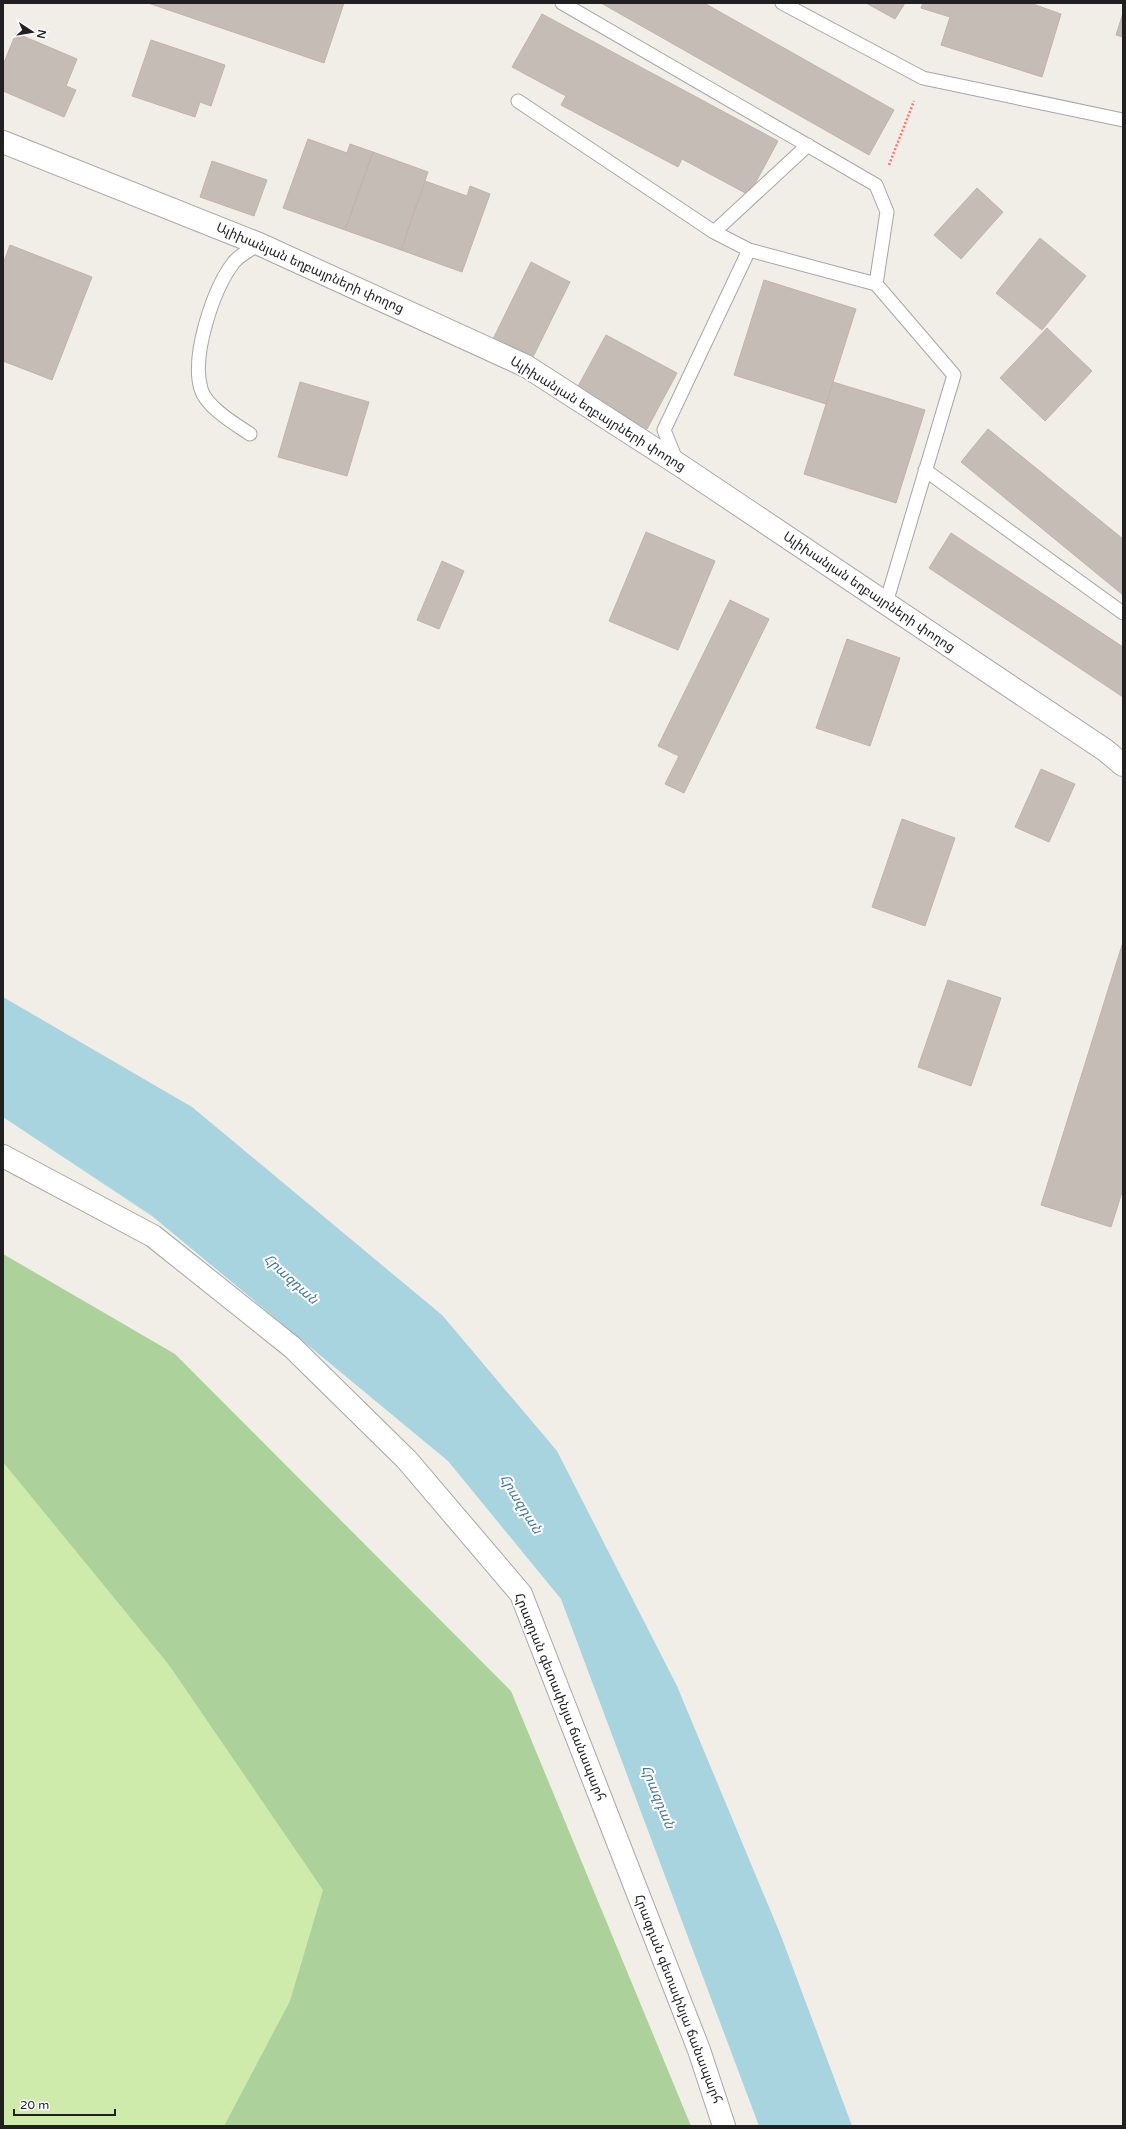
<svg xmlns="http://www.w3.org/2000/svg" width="1126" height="2129" font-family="'Varela Round','Noto Sans Armenian',sans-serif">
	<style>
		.grass { fill: #ceebac }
		.forest { fill: #add19b }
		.water { fill: #a7d4df }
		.building { fill: #c6bcb6; stroke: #c3b3a9 }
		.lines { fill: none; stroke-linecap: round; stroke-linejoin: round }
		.service-casing { stroke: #a7a7a7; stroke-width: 15 }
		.minor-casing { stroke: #a7a7a7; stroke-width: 24 }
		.tertiary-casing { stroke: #a7a7a7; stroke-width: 24 }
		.path { stroke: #fc756d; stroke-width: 2.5; stroke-dasharray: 2 2; stroke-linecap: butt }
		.service { stroke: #fff; stroke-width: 13 }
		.minor { stroke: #fff; stroke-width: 22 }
		.tertiary { stroke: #fff; stroke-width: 22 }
		.labels { text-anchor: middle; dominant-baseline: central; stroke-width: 4; stroke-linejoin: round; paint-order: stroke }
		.street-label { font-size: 13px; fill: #202020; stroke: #fff }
		.water-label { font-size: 14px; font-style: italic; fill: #4478a2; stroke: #fff }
	</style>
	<rect width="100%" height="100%" fill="#f1ede7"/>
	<path class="grass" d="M3 1311 649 2126H3Z"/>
	<path class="forest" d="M3 1254 175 1354 511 1691 691 2126H224L290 2001 323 1890 169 1665 3 1462Z"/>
	<path class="water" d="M3 997 192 1107 442 1315 557 1451 677 1686 781 1936 852 2126H759L561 1599 448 1461 152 1216 3 1117Z"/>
	<path class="building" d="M148 3H344L324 63Z
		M601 3H704L894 110 869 155Z
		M866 3H905L895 19Z
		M923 3H1030L1061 14 1042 77 941 45 950 17 921 8Z
		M1123 13V37L1116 35Z
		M542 14 778 141 749 195 682 159 678 167 561 105 566 96 512 67Z
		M16 33 77 59 66 86 76 90 64 117 3 91V65Z
		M151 40 225 65 211 106 200 102 195 117 132 96Z
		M308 139 347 153 350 144 373 152 345 230 283 208Z
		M373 152 428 172 401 250 345 230Z
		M212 161 267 180 254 216 200 197Z
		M425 181 467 196 470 186 490 194 462 272 401 250Z
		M977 188 1003 212 961 259 934 235Z
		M1040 238 1086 276 1042 330 996 293Z
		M10 245 92 277 52 380 3 361V264Z
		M531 262 570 282 532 359 493 339Z
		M764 280 856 309 826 404 734 375Z
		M1047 328 1092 371 1045 421 1000 378Z
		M606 335 677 373 647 429 576 390Z
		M300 382 369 402 347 476 278 457Z
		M833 382 925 410 896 503 804 474Z
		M988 429 1123 539V595L961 462Z
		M646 532 715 561 678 650 609 621Z
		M951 533 1123 647V697L929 568Z
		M442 561 464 571 439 629 417 620Z
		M730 600 769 619 684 793 665 784 679 756 658 746Z
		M847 639 900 658 870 746 816 728Z
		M1041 769 1075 784 1049 842 1015 827Z
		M902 819 955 838 925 926 872 907Z
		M1123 942V1189L1111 1227 1041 1205Z
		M948 980 1001 998 971 1086 918 1067Z"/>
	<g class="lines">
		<g class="service-casing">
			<path id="service" d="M562 3 876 185 887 212 876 284
				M782 3 923 78 1123 120
				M518 101 714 232 749 250 664 430 677 462
				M714 232 808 145
				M749 250 876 284 954 375 886 603
				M250 434C235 424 206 407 201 389 191 356 213 289 234 262 240 255 251 249 259 244
				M925 470 1123 613"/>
		</g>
		<g class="minor-casing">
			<path id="minor" d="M3 142 259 244 526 366 678 464 1105 750 1123 765"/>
		</g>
		<g class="tertiary-casing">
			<path id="tertiary" d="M3 1156 153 1236 292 1347 407 1460 521 1594 699 2050 724 2126"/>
		</g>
		<path class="path" d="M889 165 914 101"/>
		<use href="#service" class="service"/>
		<use href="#minor" class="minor"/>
		<use href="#tertiary" class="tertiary"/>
	</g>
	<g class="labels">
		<g class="street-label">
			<text transform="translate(310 268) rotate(24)">Ալիխանյան եղբայրների փողոց</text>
			<text transform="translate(598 414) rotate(32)">Ալիխանյան եղբայրների փողոց</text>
			<text transform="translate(869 592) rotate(34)">Ալիխանյան եղբայրների փողոց</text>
			<text transform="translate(560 1697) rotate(68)">Հրազդան գետափնյա ճանապարհ</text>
			<text transform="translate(678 1999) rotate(69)">Հրազդան գետափնյա ճանապարհ</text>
		</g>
		<g class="water-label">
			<text transform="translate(291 1279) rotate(42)">Հրազդան</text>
			<text transform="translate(521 1504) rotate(58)">Հրազդան</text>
			<text transform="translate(658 1797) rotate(68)">Հրազդան</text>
		</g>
	</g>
	<rect width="1126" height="2129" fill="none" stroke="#202020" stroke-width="8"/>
	<g transform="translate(32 32) rotate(102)" stroke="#ffffff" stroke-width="3" paint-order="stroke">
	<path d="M0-3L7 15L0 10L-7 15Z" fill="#202020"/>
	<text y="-6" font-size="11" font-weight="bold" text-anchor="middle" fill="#202020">N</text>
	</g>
	<path d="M14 2109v6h101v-6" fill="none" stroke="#202020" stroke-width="2"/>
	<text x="20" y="2109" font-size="12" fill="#202020" stroke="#ffffff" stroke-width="3" paint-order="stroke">20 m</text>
</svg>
